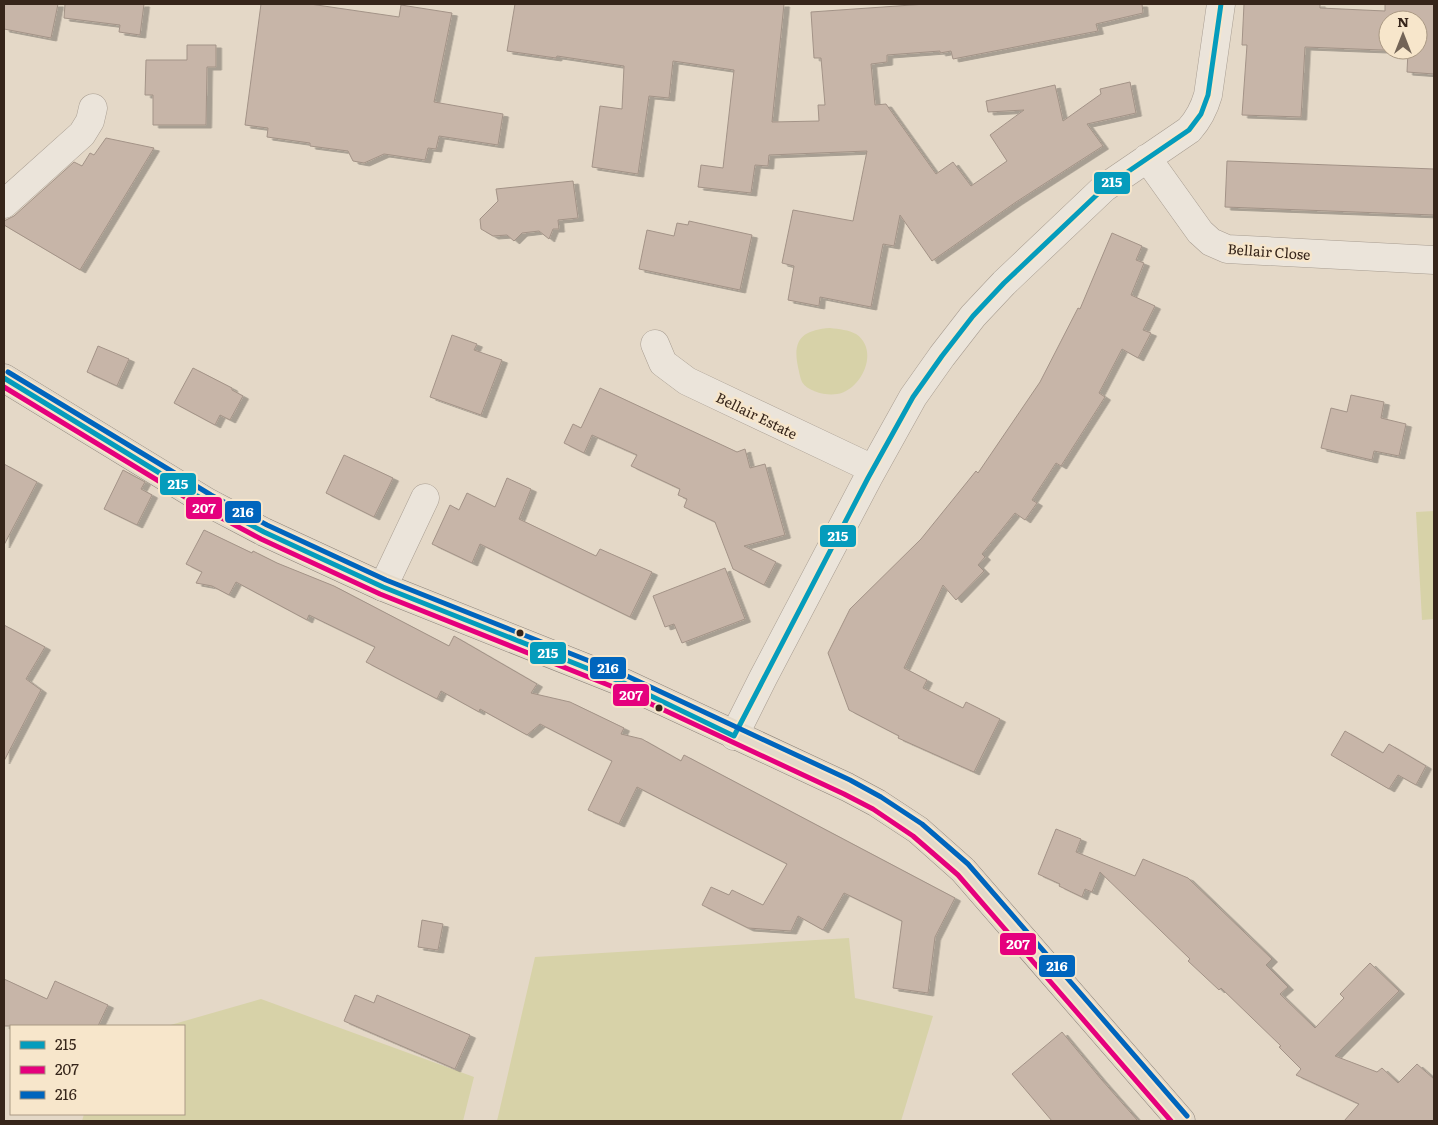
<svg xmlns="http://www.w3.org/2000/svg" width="1438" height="1125" font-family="Literata,serif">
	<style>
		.green { fill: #d7d2a8 }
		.building { fill: #c7b5a8; stroke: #a39387; fill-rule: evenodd; filter: url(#shadow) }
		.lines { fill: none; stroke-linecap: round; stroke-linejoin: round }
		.minor-casing { stroke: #a89d91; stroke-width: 29 }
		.major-casing { stroke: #8d8378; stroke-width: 29 }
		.minor { stroke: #ebe4da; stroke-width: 28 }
		.major { stroke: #e3d9ca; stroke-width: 28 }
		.bus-1-casing { stroke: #f7e6cb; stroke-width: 9 }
		.bus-2-casing { stroke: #f7e6cb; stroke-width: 9 }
		.bus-3-casing { stroke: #f7e6cb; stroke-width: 9 }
		.bus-1 { stroke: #059cbc; stroke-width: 5 }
		.bus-2 { stroke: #e5007d; stroke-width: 5 }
		.bus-3 { stroke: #0065bd; stroke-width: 5 }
		.bus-dot { fill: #36251a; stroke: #f7e6cb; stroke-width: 2 }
		.labels { text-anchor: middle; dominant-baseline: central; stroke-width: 5; stroke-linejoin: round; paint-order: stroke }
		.street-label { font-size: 14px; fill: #36251a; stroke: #f7e6cb }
		.line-badge { stroke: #f7e6cb; stroke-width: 2 }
		.badge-label { font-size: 14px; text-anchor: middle; font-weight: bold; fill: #fff }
	</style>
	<defs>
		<filter id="shadow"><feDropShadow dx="5.5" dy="3" stdDeviation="0" flood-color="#0004"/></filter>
	</defs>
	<rect width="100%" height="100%" fill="#e4d8c7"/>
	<path class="green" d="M830 328C839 329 849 330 856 334 880 350 862 390 837 394 827 396 808 392 802 382 800 378 799 371 798 367 792 339 803 330 830 328Z
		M1434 511V619L1422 620 1416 512Z
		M849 938 855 998 933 1016 901 1121H497L535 957Z
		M261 999 474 1077 463 1121H82L84 1114H184V1026H167Z"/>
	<path class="building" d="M4 4H58L51 38 4 29Z
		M65 4H144L140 35 119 32 120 25 64 18Z
		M261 4H310L399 17 401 5 452 13 434 102 503 114 498 145 439 136 436 149 428 148 425 160 384 154 364 163 353 161 348 151 310 146V143L267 137 268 128 245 125Z
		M515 4H784L772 122 819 121 818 105H825L821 58H814L811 12 926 4H1142L1143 13 1096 24 1098 31 953 59 951 51 940 53V51L887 55V62L871 64 875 105 886 104 936 174 953 162 971 186 1007 161 990 135 1024 110 988 112 986 101 1055 85 1063 121 1101 94 1100 89 1130 82 1136 113 1087 124 1103 146 1016 202 932 261 900 215 894 246 883 244 871 307 820 297 819 306 788 300 794 266 782 263 793 210 853 221 867 151 769 155 768 166 755 165 751 193 698 187 701 165 723 168 734 70 673 61 669 98 649 96 638 174 592 167 600 106 622 109 624 66 557 56 556 58 507 51Z
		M1244 4H1320V8L1385 11V4H1434V74L1407 72 1408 51 1305 47 1301 117 1242 115 1247 45H1242ZM1388 20H1418V50H1388Z
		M187 45H216V67H207L206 125H153V95H145L146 60H187Z
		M106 138 154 148 80 270 4 225V221L14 216 74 162 82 166 90 153 94 155Z
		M1227 161 1434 169V215L1225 207Z
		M573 181 578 218 558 220 559 229H553L549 239 539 231 522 233 514 241 507 235 493 236 481 229 480 219 498 201 496 189Z
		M689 221 752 235 740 290 639 269 647 230 674 236 677 223 688 225Z
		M1112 233 1142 246 1136 260 1144 263 1131 295 1155 306 1143 330 1151 333 1138 358 1122 349 1099 393 1105 397 1061 466 1056 463 1032 500 1037 503 1025 520 1015 513 982 554 985 557 978 565 984 571 956 600 943 585 904 668 927 680 923 688 963 708 966 702 1000 719 974 772 898 738 899 736 849 710 828 653 850 609 921 539 976 471 978 473 1040 382 1078 308 1080 309Z
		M452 335 477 344 474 350 502 360 481 415 430 397Z
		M98 346 129 359 117 386 87 372Z
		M193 368 232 388V390L243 396 230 420 220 415 215 425 174 403Z
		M600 388 737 452 745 449 750 468 765 464 785 535 744 546 776 562 764 585 733 569 715 522 684 507 687 499 678 495 680 489 631 466 637 455 592 435 584 453 564 443 573 424 581 428Z
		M1351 395 1384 402 1381 418 1406 424 1399 456 1374 451 1372 460 1321 448 1331 408 1347 412Z
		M344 455 393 478 374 517 326 493Z
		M4 464 37 482 4 545Z
		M123 470 145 482 141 489 152 495 137 525 104 509Z
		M507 478 531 489 519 519 596 556 600 549 652 572 630 617 480 544 472 563 432 544 450 505 459 510 467 493 495 507Z
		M204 530 252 553 253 551 277 563 334 586 449 646 454 636 537 684 531 693 570 702 624 728 621 734 642 739 681 761 684 755 955 898 935 937 928 993 893 988 902 921 844 893 823 930 798 916 791 931 748 928 702 905 711 887 729 895 732 890 763 905 787 864 637 787 619 824 588 810 612 761 540 724 527 735 480 709 479 712 441 691 437 699 366 662 375 647 309 615 307 620 236 582 229 595 212 586 196 583 202 572 186 564Z
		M725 568 745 619 682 643 674 624 665 627 653 596Z
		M4 625 45 647 26 679 41 690 4 761Z
		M1345 731 1383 753 1389 744 1426 766 1416 785 1398 775 1389 789 1331 755Z
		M1056 829 1081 839 1076 852 1135 876 1143 859 1188 878 1272 959 1266 965 1288 987 1280 994 1315 1028 1344 998 1340 994 1370 963 1399 991 1335 1056 1377 1072 1382 1068 1398 1083 1417 1064 1434 1079V1121H1344L1359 1104 1296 1075 1301 1069 1279 1047 1281 1046 1221 988 1219 990 1188 961 1190 959 1100 872 1092 892 1085 889 1082 897 1059 886 1060 884 1038 874Z
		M422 920 443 924 438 950 418 947Z
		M4 979 47 999 55 981 108 1005 98 1026H4Z
		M355 995 374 1003 377 995 470 1035 455 1069 344 1021Z
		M1062 1032 1101 1079 1138 1121H1052L1012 1074Z"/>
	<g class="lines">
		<g class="minor-casing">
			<path id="minor" d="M1147 158 1200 232 1211 242 1227 249 1434 260
				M4 204 82 134 90 121 93 108
				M655 344 663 363 687 381 873 469
				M383 587 425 498
				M734 736 763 678 868 478 913 397 942 356 973 316 1004 283 1104 188 1189 130C1199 119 1204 109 1208 95L1221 4"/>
		</g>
		<g class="major-casing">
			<path id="major" d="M4 378 207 502 264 532 383 587 624 683 847 787 877 803 918 830 963 870 1181 1121"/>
		</g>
		<use href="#minor" class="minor"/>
		<use href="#major" class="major"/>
		<g class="bus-1-casing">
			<path id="bus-1" d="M4 378 207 502 264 532 383 587 624 683 734 736
				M734 736 868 478 913 397 942 356 973 316 1004 283 1104 188 1189 130 1201 114 1208 95 1221 4"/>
		</g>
		<g class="bus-2-casing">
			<path id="bus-2" d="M4 387 203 508 261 539 380 594 621 690 844 794 873 809 913 836 958 875 1171 1121"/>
		</g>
		<g class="bus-3-casing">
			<path id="bus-3" d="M8 372 211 495 267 525 386 580 627 676 850 780 881 797 922 824 968 864 1187 1116"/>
		</g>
		<use href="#bus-1" class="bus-1"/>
		<use href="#bus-2" class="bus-2"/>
		<use href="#bus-3" class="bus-3"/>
	</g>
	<g class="bus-dot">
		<circle cx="520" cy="633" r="4.5"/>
		<circle cx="659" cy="708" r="4.5"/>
	</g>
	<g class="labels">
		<g class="street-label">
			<text transform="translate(1269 251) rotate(4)">Bellair Close</text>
			<text transform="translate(757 415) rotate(26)">Bellair Estate</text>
		</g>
	</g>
	<g class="line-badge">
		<rect x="1093" y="171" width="38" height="24" rx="5" fill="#059cbc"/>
		<rect x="159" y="472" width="38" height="24" rx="5" fill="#059cbc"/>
		<rect x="185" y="496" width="38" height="24" rx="5" fill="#e5007d"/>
		<rect x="224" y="500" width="38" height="24" rx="5" fill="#0065bd"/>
		<rect x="819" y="524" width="38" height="24" rx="5" fill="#059cbc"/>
		<rect x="529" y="641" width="38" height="24" rx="5" fill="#059cbc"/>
		<rect x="589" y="656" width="38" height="24" rx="5" fill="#0065bd"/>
		<rect x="612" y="683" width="38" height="24" rx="5" fill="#e5007d"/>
		<rect x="999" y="932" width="38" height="24" rx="5" fill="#e5007d"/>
		<rect x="1038" y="954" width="38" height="24" rx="5" fill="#0065bd"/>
	</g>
	<g class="badge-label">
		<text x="1112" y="187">215</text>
		<text x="178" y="489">215</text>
		<text x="204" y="513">207</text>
		<text x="243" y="517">216</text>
		<text x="838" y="541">215</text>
		<text x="548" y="658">215</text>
		<text x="608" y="673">216</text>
		<text x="631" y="700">207</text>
		<text x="1018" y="949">207</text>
		<text x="1057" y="971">216</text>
	</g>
	<rect width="1438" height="1125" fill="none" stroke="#36251a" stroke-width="10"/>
	<rect x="10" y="1025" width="175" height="90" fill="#f7e6cb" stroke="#aa9984"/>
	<rect x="20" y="1041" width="25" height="8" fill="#059cbc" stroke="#aa9984"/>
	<text x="55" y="1050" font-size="15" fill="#36251a">215</text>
	<rect x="20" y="1066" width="25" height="8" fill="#e5007d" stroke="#aa9984"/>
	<text x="55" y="1075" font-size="15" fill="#36251a">207</text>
	<rect x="20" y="1091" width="25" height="8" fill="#0065bd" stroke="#aa9984"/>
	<text x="55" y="1100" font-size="15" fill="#36251a">216</text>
	<g transform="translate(1403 35)"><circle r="24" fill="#f7e6cb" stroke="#aa9984"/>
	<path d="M0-4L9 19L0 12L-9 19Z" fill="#736457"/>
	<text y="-8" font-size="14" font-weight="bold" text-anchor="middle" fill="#36251a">N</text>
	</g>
</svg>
